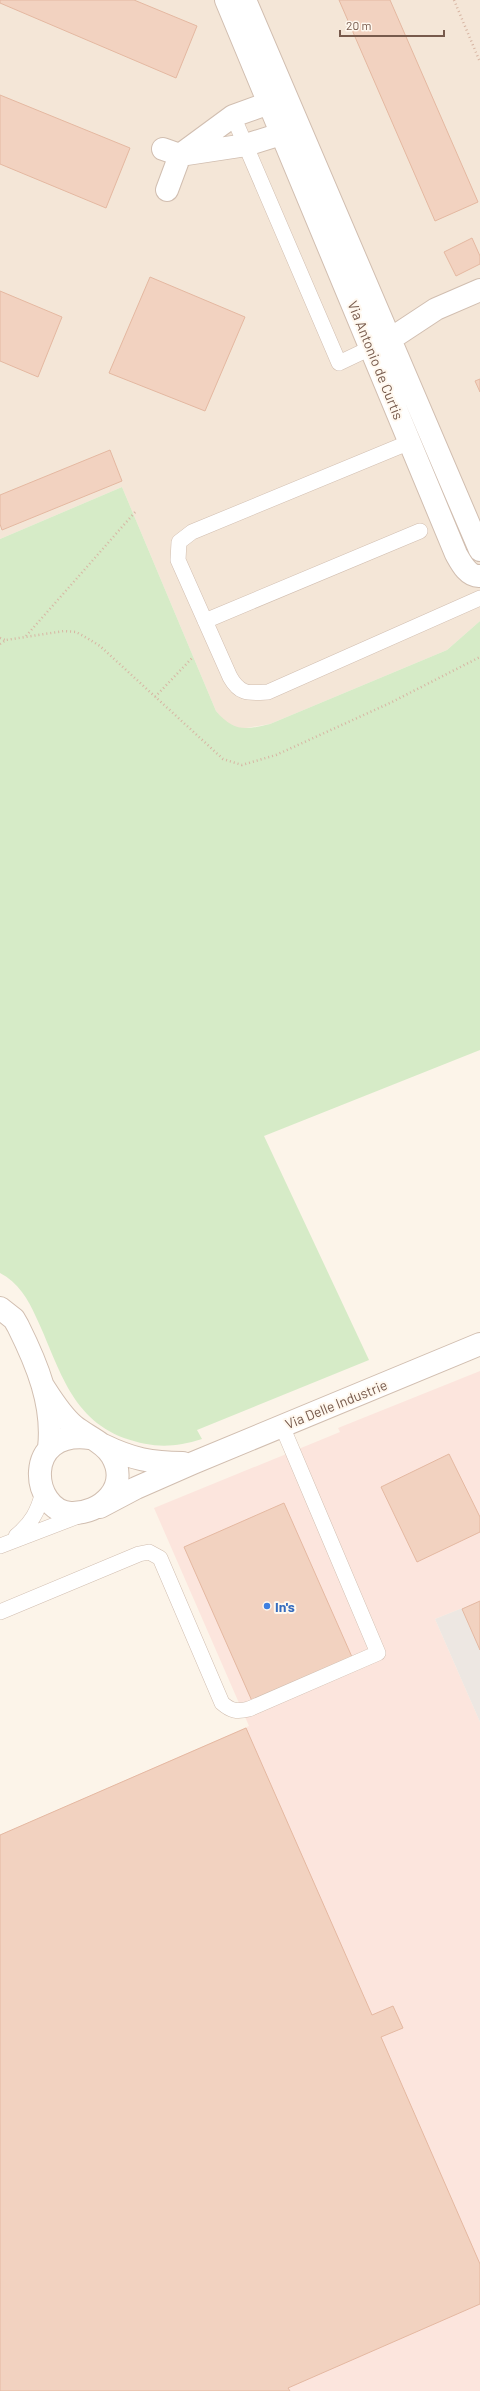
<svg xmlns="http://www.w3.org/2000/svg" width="480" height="2391" font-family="Barlow,sans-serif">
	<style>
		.residential { fill: #f4e6d7 }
		.commercial { fill: #fce5dd }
		.industrial { fill: #ede7e2 }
		.green { fill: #d6ebc7 }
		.building { fill: #f2d2c0; stroke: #e4b8a1 }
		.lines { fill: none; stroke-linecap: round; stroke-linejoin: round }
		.lane-casing { stroke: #d1beb0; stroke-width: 16 }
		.street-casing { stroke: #d1beb0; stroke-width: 24 }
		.path { stroke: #d7b5a3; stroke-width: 2.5; stroke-dasharray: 1 3; stroke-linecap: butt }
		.lane { stroke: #fff; stroke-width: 15 }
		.street { stroke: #fff; stroke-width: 22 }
		.shop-dot { fill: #3f7fe0; stroke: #fff8ef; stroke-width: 1.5 }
		.labels { text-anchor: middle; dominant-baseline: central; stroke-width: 4; stroke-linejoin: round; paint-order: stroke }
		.street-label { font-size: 14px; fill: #775a4c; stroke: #fff8ef }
		.shop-label { font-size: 14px; font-weight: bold; fill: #366cbe; stroke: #fff8ef; text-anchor: start }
	</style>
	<rect width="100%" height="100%" fill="#fcf4e9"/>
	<path class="residential" d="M0 0H480V621L447 650 270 724 240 729 225 722 216 711 122 487 0 539Z"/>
	<path class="commercial" d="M480 1371V1601L435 1619 480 1722V2391H0V1835L249 1726 154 1508 340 1432 338 1428Z"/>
	<path class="industrial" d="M480 1601V1722L435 1619Z"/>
	<path class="green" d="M122 487 216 711C234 732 245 730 270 724L447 650 480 621V1050L264 1136 369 1360 197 1430 202 1439C173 1448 153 1448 124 1438 69 1417 59 1365 36 1317 28 1299 18 1282 0 1273V539Z"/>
	<path class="building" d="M0 0H134L197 26 176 78 0 3Z
		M339 0H390L478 202 435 221Z
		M0 95 130 148 106 208 0 164Z
		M472 238 480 256V264L456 276 444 252Z
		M150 277 245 317 205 411 109 373Z
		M0 291 62 317 38 377 0 361Z
		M480 379V392L475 381Z
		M110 450 122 481 2 530 0 524V495Z
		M449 1454 480 1517V1532L417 1562 381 1487Z
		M284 1503 352 1657 252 1701 184 1547Z
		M480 1601V1650L462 1609Z
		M246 1728 372 2015 393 2006 403 2028 381 2037 480 2264V2304L288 2388 290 2391H0V1835Z"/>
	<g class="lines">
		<g class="lane-casing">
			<path id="lane" d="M233 116 339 363 379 344
				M410 442 192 532 179 542 178 560 230 677C240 695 249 693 268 692L480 598
				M205 621 420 531
				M16 1536C32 1523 38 1511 43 1492
				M0 1546 81 1515
				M0 1612 139 1554 149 1552 160 1558 222 1703C231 1711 237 1712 249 1709L378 1653 282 1426"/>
		</g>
		<g class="street-casing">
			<path id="street" d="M226 0 456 554C461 563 468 577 480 576
				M245 0 480 550
				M163 149 180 155 246 145 297 129
				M167 190 180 155 233 116 283 98
				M389 340 436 309 480 290
				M0 1308 14 1319 18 1326C37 1364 54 1405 49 1448
				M43 1386C52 1400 61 1415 74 1426 86 1436 104 1442 112 1456 130 1487 101 1514 71 1513 31 1511 22 1429 90 1438
				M103 1445C132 1459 151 1463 183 1463
				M100 1507 136 1488 193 1463 480 1344"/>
		</g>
		<path class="path" d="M454 0 480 62
			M26 636 137 510
			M0 638 5 640
			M0 644 6 640 64 631 76 632 87 638 100 646 223 759 242 765 276 755 390 703 480 657
			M155 697 193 657"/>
		<use href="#lane" class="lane"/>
		<use href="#street" class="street"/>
	</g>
	<circle class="shop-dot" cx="267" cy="1606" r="4"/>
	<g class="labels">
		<g class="street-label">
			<text transform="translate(376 360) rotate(68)">Via Antonio de Curtis</text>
			<text transform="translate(336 1404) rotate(-22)">Via Delle Industrie</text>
		</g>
		<g class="shop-label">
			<text x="275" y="1606">In's</text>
		</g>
	</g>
	<path d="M340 30v6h104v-6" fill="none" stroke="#775a4c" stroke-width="2"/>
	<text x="346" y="30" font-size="12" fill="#775a4c" stroke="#fff8ef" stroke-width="3" paint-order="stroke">20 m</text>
</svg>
